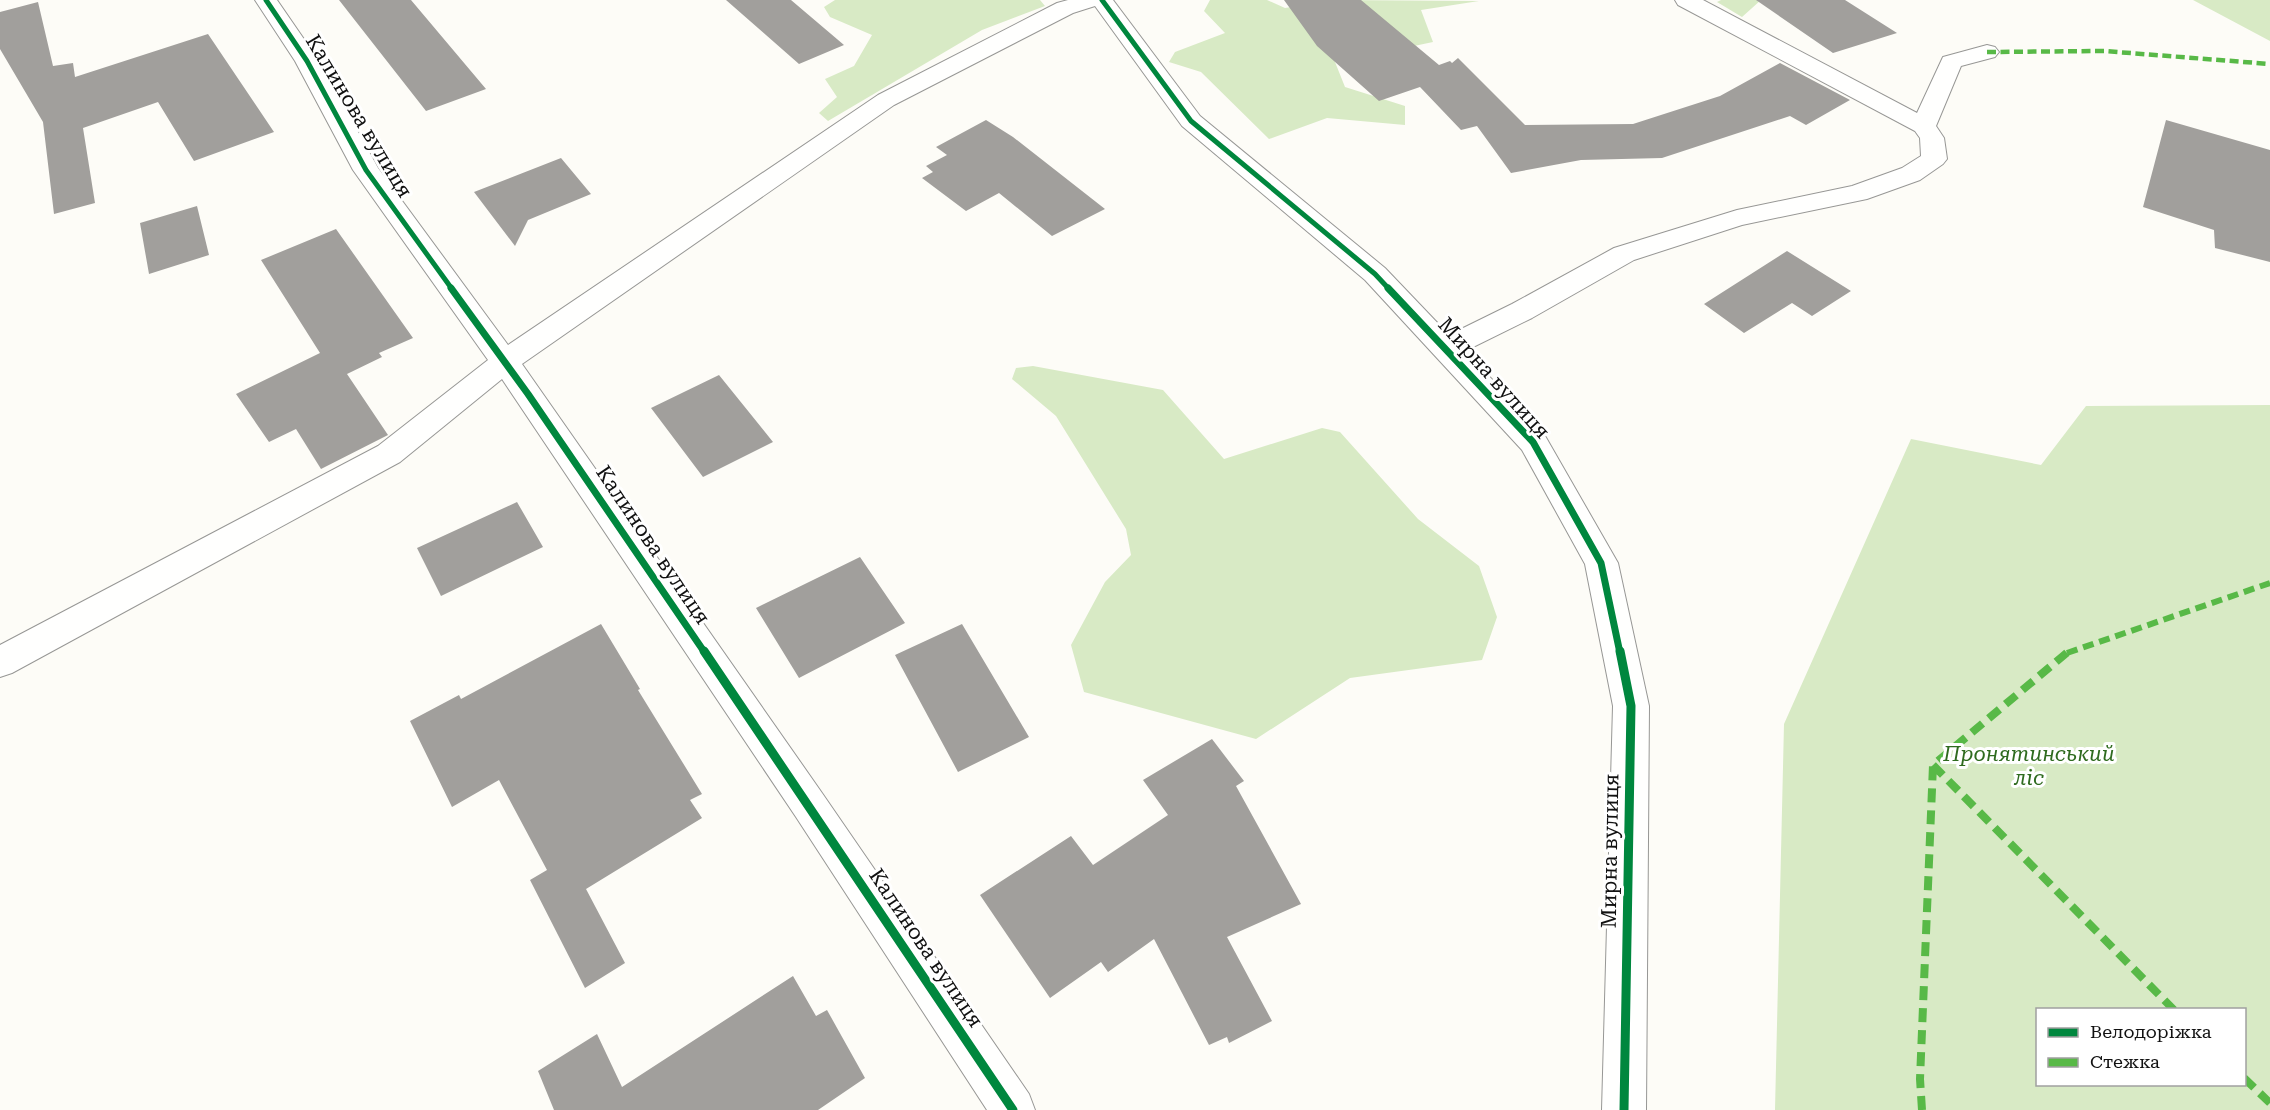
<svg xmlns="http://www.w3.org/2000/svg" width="2270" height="1110" font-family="'Roboto Serif',serif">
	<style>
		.forest { fill: #d8eac5; fill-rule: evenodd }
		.building { fill: #a19f9c }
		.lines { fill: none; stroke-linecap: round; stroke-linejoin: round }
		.minor-casing { stroke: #979795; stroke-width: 2 }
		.minor { fill: #fffffe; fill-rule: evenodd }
		.quiet-far2 { stroke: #58b947; stroke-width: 4.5; stroke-dasharray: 9 4.5; stroke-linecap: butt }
		.quiet-far1 { stroke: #58b947; stroke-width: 6; stroke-dasharray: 11 6; stroke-linecap: butt }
		.quiet { stroke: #58b947; stroke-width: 8; stroke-dasharray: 14 8; stroke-linecap: butt }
		.cycleway-far2-casing { stroke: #fff; stroke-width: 8 }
		.cycleway-far1-casing { stroke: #fff; stroke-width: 10 }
		.cycleway-casing { stroke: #fff; stroke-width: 13 }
		.cycleway-far2 { stroke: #00873e; stroke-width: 5 }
		.cycleway-far1 { stroke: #00873e; stroke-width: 7 }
		.cycleway { stroke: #00873e; stroke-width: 9 }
		.labels { text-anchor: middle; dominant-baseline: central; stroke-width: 6; stroke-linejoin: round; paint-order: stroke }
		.street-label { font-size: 21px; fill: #111; stroke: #fff }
		.park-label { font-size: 21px; font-style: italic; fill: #2f6b1f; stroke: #fff }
	</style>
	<rect width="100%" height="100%" fill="#fdfcf7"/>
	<path class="forest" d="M835 0H1040L1045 6 982 30 828 121 819 113 837 97 825 79 854 66 872 35 830 17 824 7Z
		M1210 0H1267L1285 8 1335 0 1479 1 1421 10 1433 42 1395 50 1329 47 1345 87 1405 106V125L1327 118 1269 139 1201 72 1169 62 1175 52 1225 33 1204 11Z
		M1721 0H1761L1742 17 1717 2Z
		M2193 0H2270V41Z
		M1033 366 1163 390 1224 459 1322 428 1340 432 1418 519 1479 566 1497 617 1482 660 1350 678 1256 739 1084 692 1071 645 1105 582 1131 555 1126 529 1056 416 1012 379 1016 368Z
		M2270 405V1110H1775L1784 724 1911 439 2041 465 2086 406ZM2038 1010H2244V1084H2038Z"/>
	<path class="building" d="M339 0H411L486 89 426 111Z
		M726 0H791L844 45 799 64Z
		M1284 0H1361L1439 65 1450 61 1452 63 1458 58 1525 125 1633 124 1720 96 1780 63 1850 100 1806 125 1790 116 1662 158 1581 160 1511 173 1477 126 1461 130 1420 87 1379 101 1317 46Z
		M1756 0H1845L1897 33 1833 53Z
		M38 2 53 66 73 63 75 77 208 34 274 132 194 161 158 102 83 128 95 203 54 214 43 122 0 49V12Z
		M986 120 1013 137 1105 209 1052 236 999 193 966 211 922 178 933 172 926 166 947 155 936 147Z
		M2166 120 2270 150V262L2215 248 2214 230 2143 207Z
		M561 158 591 194 528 220 515 246 474 192Z
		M197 206 209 255 149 274 140 223Z
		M336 229 413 338 379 353 382 357 347 374 388 435 321 469 296 429 269 442 236 394 320 353 261 260Z
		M1787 251 1851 291 1812 316 1792 303 1744 333 1704 304Z
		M719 375 773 442 703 477 651 408Z
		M517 502 543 547 441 596 417 548Z
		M860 557 905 623 799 678 756 608Z
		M601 624 640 689 638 690 702 794 690 800 702 818 586 889 625 963 585 988 530 880 547 870 499 780 452 807 410 721 459 695 461 699Z
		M962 624 1029 737 958 772 895 655Z
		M1212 739 1244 781 1236 786 1301 904 1227 937 1272 1021 1229 1043 1227 1037 1209 1045 1154 939 1108 972 1101 962 1050 998 980 895 1071 836 1093 865 1168 815 1143 780Z
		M793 976 816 1016 827 1010 865 1078 818 1110H554L538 1071 597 1034 622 1087Z"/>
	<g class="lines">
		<g class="minor-casing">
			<path id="minor" d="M255 0H277L319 61 378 168 508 345 878 95 1057 3 1068 0H1113L1200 116 1385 268 1449 335 1512 304 1614 248 1737 210 1852 186 1902 168 1921 156 1920 138 1915 131 1678 5 1675 0H1703L1917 113 1943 57 1987 45 1995 47 1999 52 1995 57 1961 66 1936 126 1944 138 1947 159 1943 164 1920 180 1867 199 1742 225 1634 260 1532 318 1465 351 1544 434 1618 563 1649 706 1646 1110H1602L1613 706 1585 564 1522 450 1365 280 1182 126 1095 6 1073 13 894 105 522 364 822 793 1029 1094 1035 1110H987L796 817 502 379 400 462 12 673 0 677V645L378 446 488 360 353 170 295 61Z"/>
		</g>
		<use href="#minor" class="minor"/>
		<path class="quiet-far2" d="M1987 52 2104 51 2270 64"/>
		<path class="quiet-far1" d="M2067 653 2270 583"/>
		<path class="quiet" d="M1933 765 2174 1010
			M2244 1078 2270 1103
			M1922 1110 1920 1079 1933 765 2069 651"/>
		<g class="cycleway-far2-casing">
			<path id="cycleway-far2" d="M266 0 307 61 366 170 452 289
				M1102 0 1191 121 1375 274 1389 289"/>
		</g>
		<g class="cycleway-far1-casing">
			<path id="cycleway-far1" d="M451 288 528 394 705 653
				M1388 288 1533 442 1601 563 1620 653"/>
		</g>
		<g class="cycleway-casing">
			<path id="cycleway" d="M704 651 1013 1110
				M1620 651 1631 706 1624 1110"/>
		</g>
		<use href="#cycleway-far2" class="cycleway-far2"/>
		<use href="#cycleway-far1" class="cycleway-far1"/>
		<use href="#cycleway" class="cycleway"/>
	</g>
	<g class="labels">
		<g class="street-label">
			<text transform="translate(359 116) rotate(59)">Калинова вулиця</text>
			<text transform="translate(1494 378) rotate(48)">Мирна вулиця</text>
			<text transform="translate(653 545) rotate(56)">Калинова вулиця</text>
			<text transform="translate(1610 851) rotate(-89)">Мирна вулиця</text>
			<text transform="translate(926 948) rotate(56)">Калинова вулиця</text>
		</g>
		<g class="park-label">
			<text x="2029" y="754">Пронятинський<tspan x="2029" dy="24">ліс</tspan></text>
		</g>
	</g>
	<rect x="2036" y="1008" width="210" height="78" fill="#ffffff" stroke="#a0a0a0" stroke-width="1.5"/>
	<rect x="2048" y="1028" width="30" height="9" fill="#00873e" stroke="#a0a0a0" stroke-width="1.5"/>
	<text x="2090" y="1038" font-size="18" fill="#111111">Велодоріжка</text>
	<rect x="2048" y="1058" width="30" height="9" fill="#58b947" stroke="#a0a0a0" stroke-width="1.5"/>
	<text x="2090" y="1068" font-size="18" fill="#111111">Стежка</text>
</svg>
